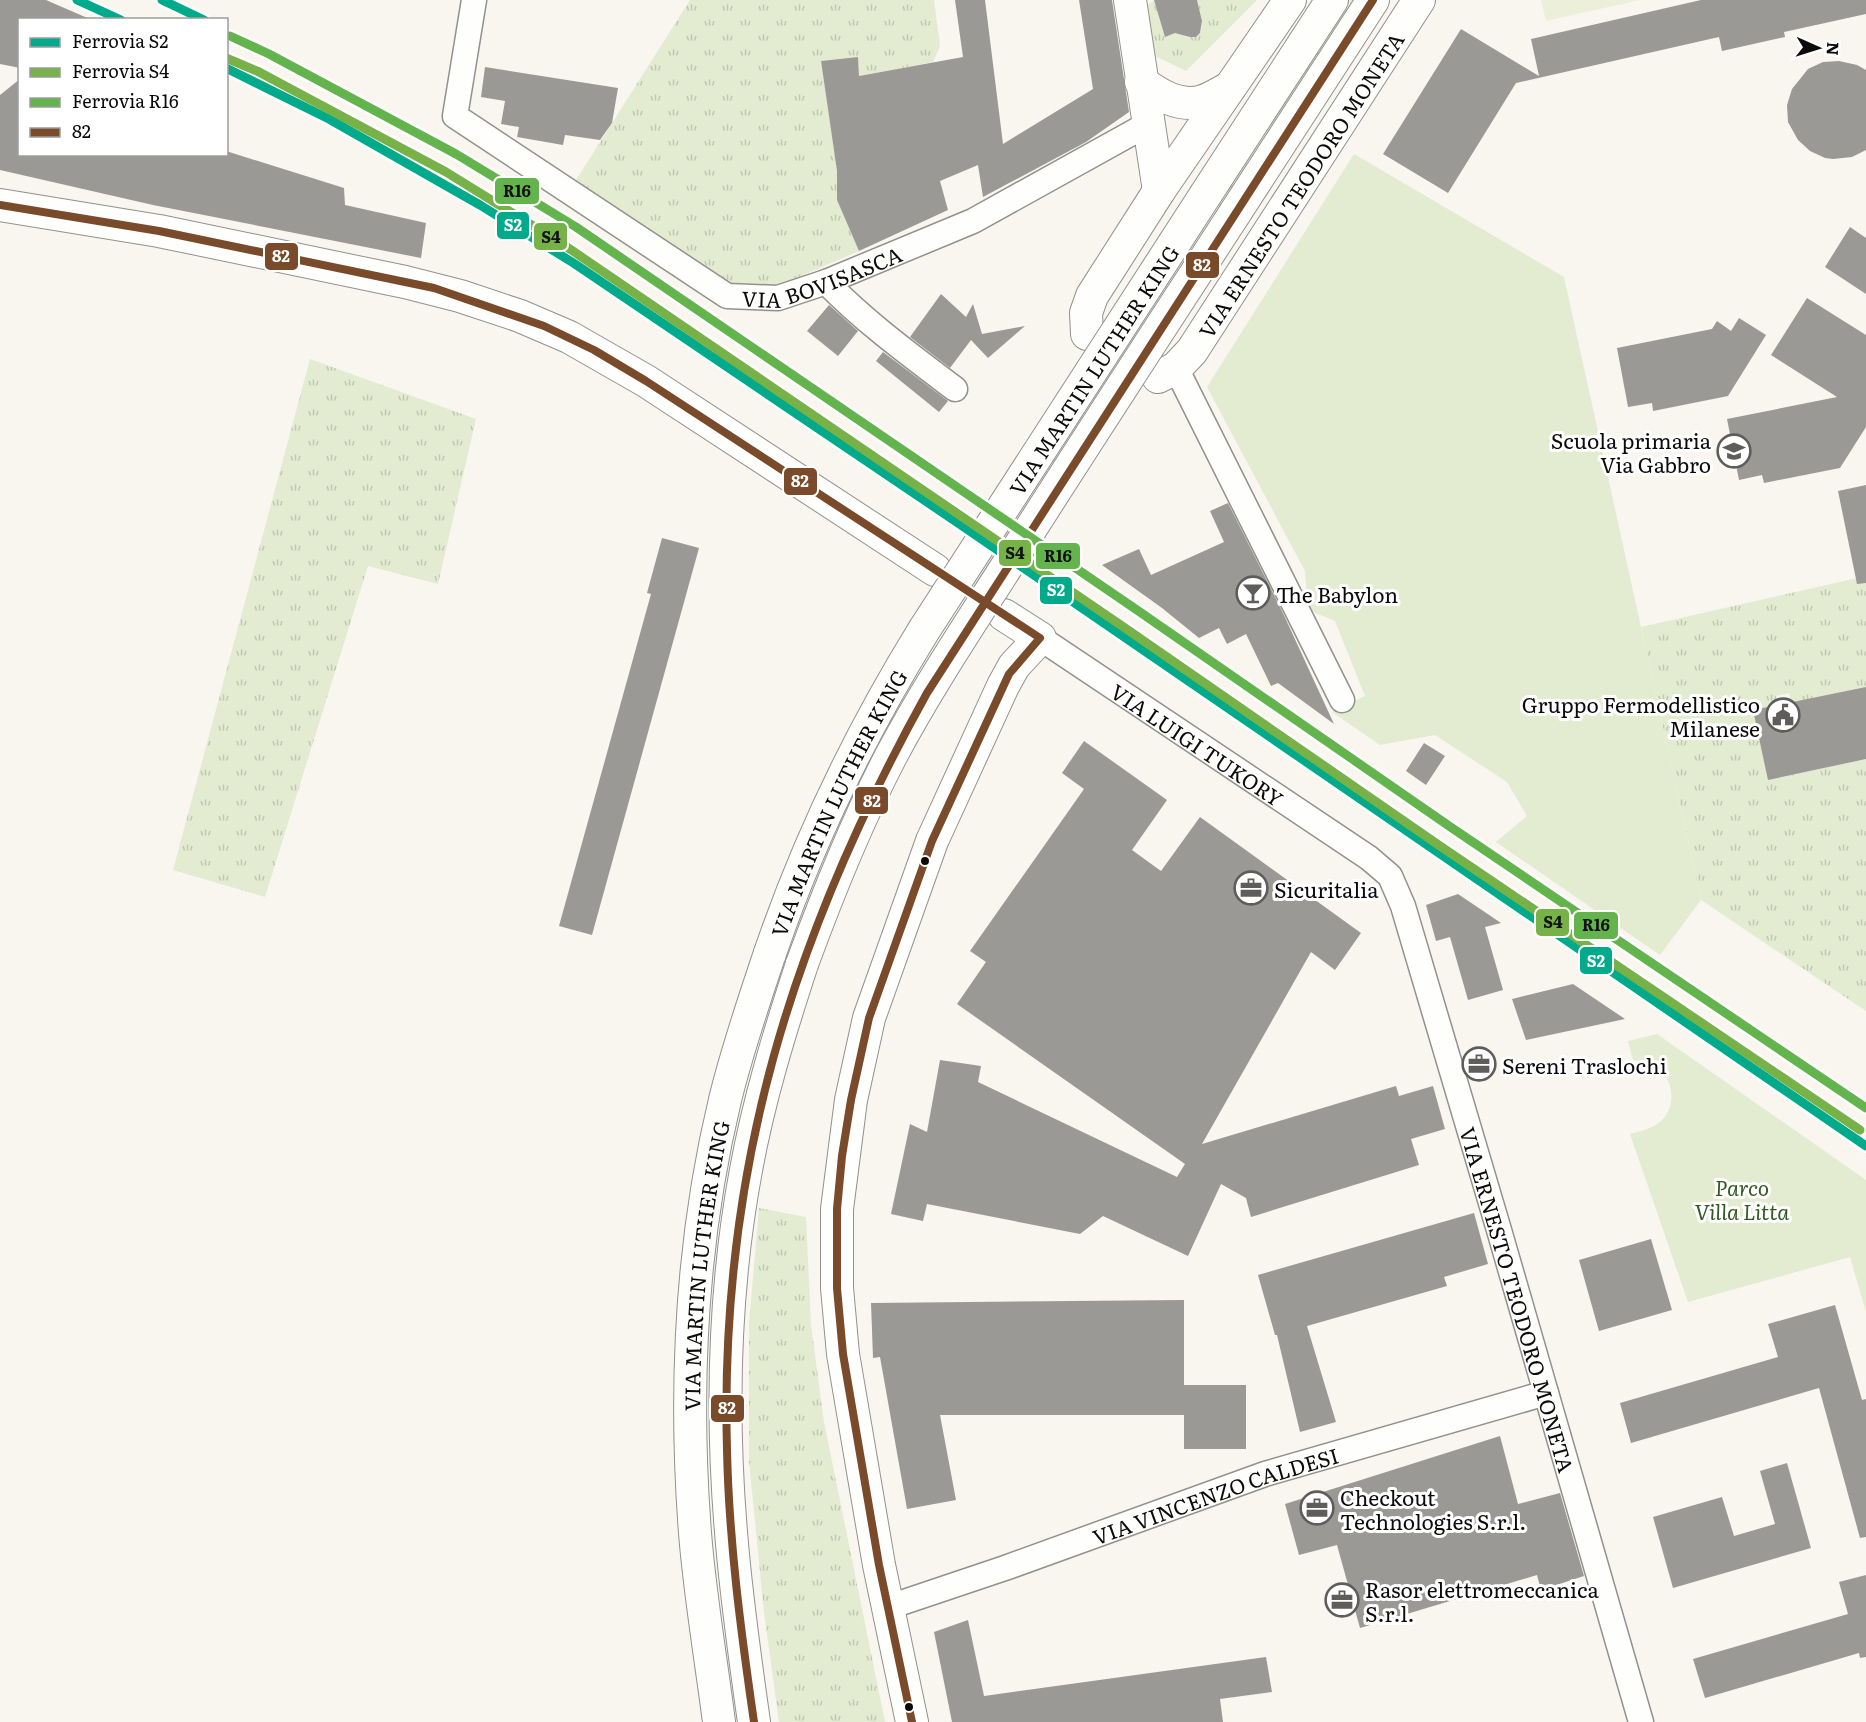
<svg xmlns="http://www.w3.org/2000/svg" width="1866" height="1722" font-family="Literata,serif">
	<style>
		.grass { fill: url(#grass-tufts) }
		.park { fill: #e3ebd1 }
		.pitch { fill: #ecf0db }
		.building { fill: #9b9995 }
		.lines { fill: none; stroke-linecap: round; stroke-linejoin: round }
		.minor-casing { stroke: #92918e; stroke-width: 27 }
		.tertiary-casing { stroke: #92918e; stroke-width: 34 }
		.minor { stroke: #fefefd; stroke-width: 24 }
		.tertiary { stroke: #fefefd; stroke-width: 32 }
		.tertiary-bridge-casing { stroke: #92918e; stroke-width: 34; stroke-linecap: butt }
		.tertiary-bridge { stroke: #fefefd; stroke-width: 32 }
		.bus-1-casing { stroke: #fff; stroke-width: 12 }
		.bus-1 { stroke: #7a4b2a; stroke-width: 8 }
		.rail-1-casing { stroke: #fff; stroke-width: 14 }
		.rail-2-casing { stroke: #fff; stroke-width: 14 }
		.rail-3-casing { stroke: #fff; stroke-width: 14 }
		.rail-1 { stroke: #00aa8a; stroke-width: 9 }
		.rail-2 { stroke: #76b247; stroke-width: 9 }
		.rail-3 { stroke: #64b44e; stroke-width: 9 }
		.bus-dot { fill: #0b0b0b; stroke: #fff; stroke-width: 2 }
		.labels { text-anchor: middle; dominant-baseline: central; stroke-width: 6; stroke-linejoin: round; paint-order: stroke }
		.street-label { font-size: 21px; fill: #0b0b0b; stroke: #fff }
		.poi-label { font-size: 21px; fill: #0b0b0b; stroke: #fff; text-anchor: start }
		.park-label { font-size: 21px; font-style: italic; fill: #345a24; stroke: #fff }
		.line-badge { stroke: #fff; stroke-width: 2 }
		.badge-label { font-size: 16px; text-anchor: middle; font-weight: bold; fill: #fff }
		.pale-badge-label { font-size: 16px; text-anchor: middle; font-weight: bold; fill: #111 }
	</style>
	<defs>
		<pattern id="grass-tufts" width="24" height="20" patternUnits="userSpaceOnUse" patternTransform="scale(1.5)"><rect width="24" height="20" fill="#e3ebd1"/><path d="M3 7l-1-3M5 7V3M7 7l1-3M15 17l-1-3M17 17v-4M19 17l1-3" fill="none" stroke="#c1c8b2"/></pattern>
	</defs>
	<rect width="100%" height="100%" fill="#f8f6ef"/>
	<path class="grass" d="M690 0H934L940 46 933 62 859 76 858 57 821 61 837 171V200L859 251 766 291 725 289 576 180Z
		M1154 0 1165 37 1182 30 1185 36C1211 43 1200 12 1197 0H1257L1186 71 1153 55 1144 8Z
		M1350 0H1355L1222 205 1219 203Z
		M310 359 476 419 438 584 368 566 265 897 173 870Z
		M1866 576V687L1796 723 1789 693 1776 696 1800 773 1866 759V1011L1701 900 1641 627Z
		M759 1208 806 1217 811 1325 824 1422 885 1722H779L764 1612 749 1461V1324Z"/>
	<path class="park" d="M1354 154 1564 277 1701 900 1660 955 1496 842 1527 816 1507 782 1435 735 1380 745 1332 712 1365 696 1335 621 1308 610 1305 571 1207 387Z
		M1657 1034 1866 1180V1312L1850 1257 1688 1302 1630 1134C1641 1131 1652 1129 1661 1121 1676 1107 1674 1083 1660 1069 1653 1062 1642 1061 1633 1060L1628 1041Z"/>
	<path class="pitch" d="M1541 0H1640L1546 21Z"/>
	<path class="building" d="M0 0H46L92 20H20V68L0 64Z
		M955 0H985L1003 144 1093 89 1079 0H1112L1129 112 1086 142 983 197 978 165 940 181 948 210 859 251 837 200V171L821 61 858 57 859 76 963 57Z
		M1154 0H1197L1202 21 1200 33 1196 37H1190L1175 33 1165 37Z
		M1701 0H1866V14L1784 32 1785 37 1722 51 1719 37 1516 83 1448 193 1383 154 1461 29 1539 76 1531 39Z
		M1839 61 1857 65 1866 70V150L1852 157 1833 159 1825 158 1810 151 1798 140 1788 122 1787 105 1792 89 1808 69 1823 62Z
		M485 67 618 88 612 123 600 140 565 135 563 145 517 137 519 127 501 124 505 101 481 97Z
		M20 79V154H226V151L344 188 345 205 426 223 421 258 153 205 0 170V95Z
		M1850 227 1866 238V294L1825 267Z
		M941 294 966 317 973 304 982 334 1025 326 988 358 971 340 950 368 910 337Z
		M1807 298 1866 335V427L1840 468 1764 483 1762 475 1739 480 1727 419 1837 397 1771 355Z
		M829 305 858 331 838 356 807 331Z
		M1739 318 1766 335 1728 396 1653 411 1652 403 1628 407 1617 348 1712 329 1717 321 1731 331Z
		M883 352 948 401 939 412 876 361Z
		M1866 485V583L1857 584 1838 491Z
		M1228 503 1282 611 1334 724 1278 683 1271 686 1246 634 1227 644 1219 628 1199 638 1162 608 1102 565 1139 549 1151 575 1224 542 1210 511Z
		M662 538 699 548 592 935 559 926 651 594 647 593Z
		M1866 687V759L1768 780 1753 710Z
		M1084 741 1167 800 1132 850 1161 871 1200 817 1361 933 1335 970 1311 952 1202 1144 1396 1086 1399 1096 1433 1086 1445 1129 1411 1139 1419 1165 1251 1217 1246 1198 1221 1184 1188 1256 1103 1216 1080 1234 927 1204 923 1221 891 1214 910 1124 927 1132 940 1060 981 1066 978 1082 1177 1177 1185 1164 957 1004 986 962 970 951 1084 789 1062 773Z
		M1424 743 1445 756 1426 785 1406 771Z
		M1458 894 1501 923 1485 927 1503 990 1468 1000 1450 937 1436 941 1426 905Z
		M1573 984 1625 1019 1526 1040 1512 999Z
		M1474 1213 1488 1264 1444 1277 1447 1286 1307 1326 1336 1422 1300 1432 1277 1335H1275L1258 1275Z
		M1651 1239 1672 1310 1599 1331 1579 1260Z
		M1184 1300V1385H1246V1449H1184V1415H940L956 1500 907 1509 880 1357 873 1358 871 1303Z
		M1835 1305 1862 1400 1866 1399V1537L1860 1538 1819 1388 1631 1443 1620 1403 1778 1357 1768 1324Z
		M1500 1436 1518 1504 1560 1493 1584 1576 1541 1590 1537 1575 1360 1628 1337 1545 1299 1555 1285 1504Z
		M1787 1463 1811 1548 1673 1588 1653 1517 1722 1497 1734 1536 1775 1524 1760 1471Z
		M1866 1575V1657L1860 1658 1859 1653 1705 1698 1693 1659 1848 1614 1839 1582Z
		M968 1620 984 1696 1266 1657 1272 1692 1220 1699 1223 1722H952L934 1632Z"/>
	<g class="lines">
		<g class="minor-casing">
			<g id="minor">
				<path id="s1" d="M474 0 455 116 727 296 778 298 826 282 973 221 1148 124"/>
				<path d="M826 282C865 322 910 355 955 389"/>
				<path d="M1176 368 1342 700"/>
				<path id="s2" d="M1040 638 1369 858 1390 876 1403 906 1499 1230 1641 1722"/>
				<path id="s3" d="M889 1607 1005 1568 1265 1474 1546 1393"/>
			</g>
		</g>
		<g class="tertiary-casing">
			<g id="tertiary">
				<path d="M1130 0 1159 191"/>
				<path d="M1141 82C1160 95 1179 108 1203 101 1212 98 1221 92 1229 88"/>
				<path d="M1206 194 1332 0"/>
				<path d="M0 205 159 231 405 282 460 296 520 316 569 337 646 381 935 570"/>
				<path d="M1235 213 1373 0"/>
				<path d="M1087 334 1086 313 1092 296 1159 191 1290 0"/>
				<path id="s4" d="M1158 377 1176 368 1192 351 1419 0"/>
				<path id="s5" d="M719 1722C711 1659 700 1596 695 1533 684 1389 691 1241 725 1100 737 1050 754 1001 770 953"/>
				<path d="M754 1722C745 1659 736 1596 731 1532 721 1412 724 1288 746 1170 759 1099 780 1031 802 964"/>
				<path d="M912 1722 879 1565 843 1354 837 1288V1209L851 1100 869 1018 932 841 1003 686 1014 666 1040 638 1004 615"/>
			</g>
		</g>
		<use href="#minor" class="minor"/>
		<use href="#tertiary" class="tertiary"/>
		<g class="tertiary-bridge-casing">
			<g id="tertiary-bridge">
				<path id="s6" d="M770 953C809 839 861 732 924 630L1206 194"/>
				<path d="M802 964C828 893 856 823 891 756 928 686 972 621 1014 555 1087 440 1161 327 1235 213"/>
			</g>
		</g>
		<use href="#tertiary-bridge" class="tertiary-bridge"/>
		<g class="bus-1-casing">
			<path id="bus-1" d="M0 205 159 231 434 288 544 326 594 350 646 381 1040 638
				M754 1722C741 1632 729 1542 727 1450 719 1170 792 936 927 693L1373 0
				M912 1722 879 1565 843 1354 837 1288V1209L842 1156 851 1100 869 1018 932 841 1009 674 1040 638"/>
		</g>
		<use href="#bus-1" class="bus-1"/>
		<g class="rail-1-casing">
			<path id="rail-1" d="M77 0 121 20
				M162 0 204 20
				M226 68 329 119 480 205 575 264 961 525 1866 1146"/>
		</g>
		<g class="rail-2-casing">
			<path id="rail-2" d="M226 58 259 72 446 172 564 245 1125 628 1440 846 1860 1130"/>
		</g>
		<g class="rail-3-casing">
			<path id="rail-3" d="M230 36 269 54 456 154 576 227 1137 610 1452 828 1866 1108"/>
		</g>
		<use href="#rail-1" class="rail-1"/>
		<use href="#rail-2" class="rail-2"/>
		<use href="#rail-3" class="rail-3"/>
	</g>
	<defs>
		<g id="school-ring" transform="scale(1.725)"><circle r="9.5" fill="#fff" stroke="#5e5d5b" stroke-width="1.5"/><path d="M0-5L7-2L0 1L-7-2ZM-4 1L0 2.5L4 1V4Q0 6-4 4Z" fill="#5e5d5b"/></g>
		<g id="bar-ring" transform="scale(1.725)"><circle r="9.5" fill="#fff" stroke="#5e5d5b" stroke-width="1.5"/><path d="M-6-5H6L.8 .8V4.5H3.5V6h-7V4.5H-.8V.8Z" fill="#5e5d5b"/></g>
		<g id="civic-ring" transform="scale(1.725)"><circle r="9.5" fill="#fff" stroke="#5e5d5b" stroke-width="1.5"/><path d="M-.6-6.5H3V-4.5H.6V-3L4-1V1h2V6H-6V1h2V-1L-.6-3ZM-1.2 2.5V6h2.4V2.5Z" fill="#5e5d5b"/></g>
		<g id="office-ring" transform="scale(1.725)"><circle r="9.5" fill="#fff" stroke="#5e5d5b" stroke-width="1.5"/><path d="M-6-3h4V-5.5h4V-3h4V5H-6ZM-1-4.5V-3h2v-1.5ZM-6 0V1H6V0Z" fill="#5e5d5b"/></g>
	</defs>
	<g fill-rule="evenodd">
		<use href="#school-ring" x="1734" y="451"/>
		<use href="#bar-ring" x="1253" y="593"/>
		<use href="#civic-ring" x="1783" y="715"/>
		<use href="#office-ring" x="1251" y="888"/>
		<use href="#office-ring" x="1479" y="1064"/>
		<use href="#office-ring" x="1317" y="1508"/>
		<use href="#office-ring" x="1342" y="1600"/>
	</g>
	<g class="bus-dot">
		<circle cx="925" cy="861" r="5"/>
		<circle cx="909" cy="1707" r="5"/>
	</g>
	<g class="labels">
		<g class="street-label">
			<text stroke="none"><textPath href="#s4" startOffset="242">VIA ERNESTO TEODORO MONETA</textPath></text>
			<text stroke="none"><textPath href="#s1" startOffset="542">VIA BOVISASCA</textPath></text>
			<text stroke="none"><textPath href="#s6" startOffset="669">VIA MARTIN LUTHER KING</textPath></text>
			<text stroke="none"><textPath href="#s2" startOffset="190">VIA LUIGI TUKORY</textPath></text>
			<text stroke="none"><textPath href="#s6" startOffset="165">VIA MARTIN LUTHER KING</textPath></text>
			<text stroke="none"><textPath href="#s5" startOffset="459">VIA MARTIN LUTHER KING</textPath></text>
			<text stroke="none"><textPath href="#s2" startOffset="866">VIA ERNESTO TEODORO MONETA</textPath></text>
			<text stroke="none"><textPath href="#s3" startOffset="345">VIA VINCENZO CALDESI</textPath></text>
		</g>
		<g class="poi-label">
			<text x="1711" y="439" text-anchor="end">Scuola primaria<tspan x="1711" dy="24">Via Gabbro</tspan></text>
			<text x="1276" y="593">The Babylon</text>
			<text x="1760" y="703" text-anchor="end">Gruppo Fermodellistico<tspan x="1760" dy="24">Milanese</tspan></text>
			<text x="1274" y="888">Sicuritalia</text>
			<text x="1502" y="1064">Sereni Traslochi</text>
			<text x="1340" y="1496">Checkout<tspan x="1340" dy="24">Technologies S.r.l.</tspan></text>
			<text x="1365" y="1588">Rasor elettromeccanica<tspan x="1365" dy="24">S.r.l.</tspan></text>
		</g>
		<g class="park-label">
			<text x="1742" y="1186">Parco<tspan x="1742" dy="24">Villa Litta</tspan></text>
		</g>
	</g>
	<g class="line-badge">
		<rect x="494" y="177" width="46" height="28" rx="6" fill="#64b44e"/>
		<rect x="496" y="211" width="34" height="29" rx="6" fill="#00aa8a"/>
		<rect x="533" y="222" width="35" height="29" rx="6" fill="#76b247"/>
		<rect x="264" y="242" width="35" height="29" rx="6" fill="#7a4b2a"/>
		<rect x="1185" y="251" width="35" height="28" rx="6" fill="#7a4b2a"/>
		<rect x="783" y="467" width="35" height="29" rx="6" fill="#7a4b2a"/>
		<rect x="998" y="539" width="34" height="28" rx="6" fill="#76b247"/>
		<rect x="1035" y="542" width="46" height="28" rx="6" fill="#64b44e"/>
		<rect x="1039" y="576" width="34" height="29" rx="6" fill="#00aa8a"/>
		<rect x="854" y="786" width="35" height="29" rx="6" fill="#7a4b2a"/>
		<rect x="1535" y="908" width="35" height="29" rx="6" fill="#76b247"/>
		<rect x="1573" y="911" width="46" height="29" rx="6" fill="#64b44e"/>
		<rect x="1579" y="946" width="34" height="29" rx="6" fill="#00aa8a"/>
		<rect x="710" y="1394" width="35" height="29" rx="6" fill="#7a4b2a"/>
	</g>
	<g class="badge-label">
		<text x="513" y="231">S2</text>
		<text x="281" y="262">82</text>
		<text x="1202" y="271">82</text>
		<text x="800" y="487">82</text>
		<text x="1056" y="596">S2</text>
		<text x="872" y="807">82</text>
		<text x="1596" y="967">S2</text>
		<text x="727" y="1414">82</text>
	</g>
	<g class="pale-badge-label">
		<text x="517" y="197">R16</text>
		<text x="551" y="243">S4</text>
		<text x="1015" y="559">S4</text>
		<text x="1058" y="562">R16</text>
		<text x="1553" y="928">S4</text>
		<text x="1596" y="931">R16</text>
	</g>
	<rect x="18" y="18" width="210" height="138" fill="#ffffff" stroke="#9d9d9d" stroke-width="1.5"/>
	<rect x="30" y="38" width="30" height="9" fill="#00aa8a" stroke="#9d9d9d" stroke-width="1.5"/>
	<text x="72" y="48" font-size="18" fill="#0b0b0b">Ferrovia S2</text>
	<rect x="30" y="68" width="30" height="9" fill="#76b247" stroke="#9d9d9d" stroke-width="1.5"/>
	<text x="72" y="78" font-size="18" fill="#0b0b0b">Ferrovia S4</text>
	<rect x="30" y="98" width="30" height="9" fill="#64b44e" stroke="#9d9d9d" stroke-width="1.5"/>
	<text x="72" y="108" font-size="18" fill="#0b0b0b">Ferrovia R16</text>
	<rect x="30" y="128" width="30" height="9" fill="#7a4b2a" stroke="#9d9d9d" stroke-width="1.5"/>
	<text x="72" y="138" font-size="18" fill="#0b0b0b">82</text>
	<g transform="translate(1818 48) rotate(93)" stroke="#ffffff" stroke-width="4.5" paint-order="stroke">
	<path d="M0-4.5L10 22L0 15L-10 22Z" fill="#0b0b0b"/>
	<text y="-9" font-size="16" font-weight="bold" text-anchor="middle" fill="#0b0b0b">N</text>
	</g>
</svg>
